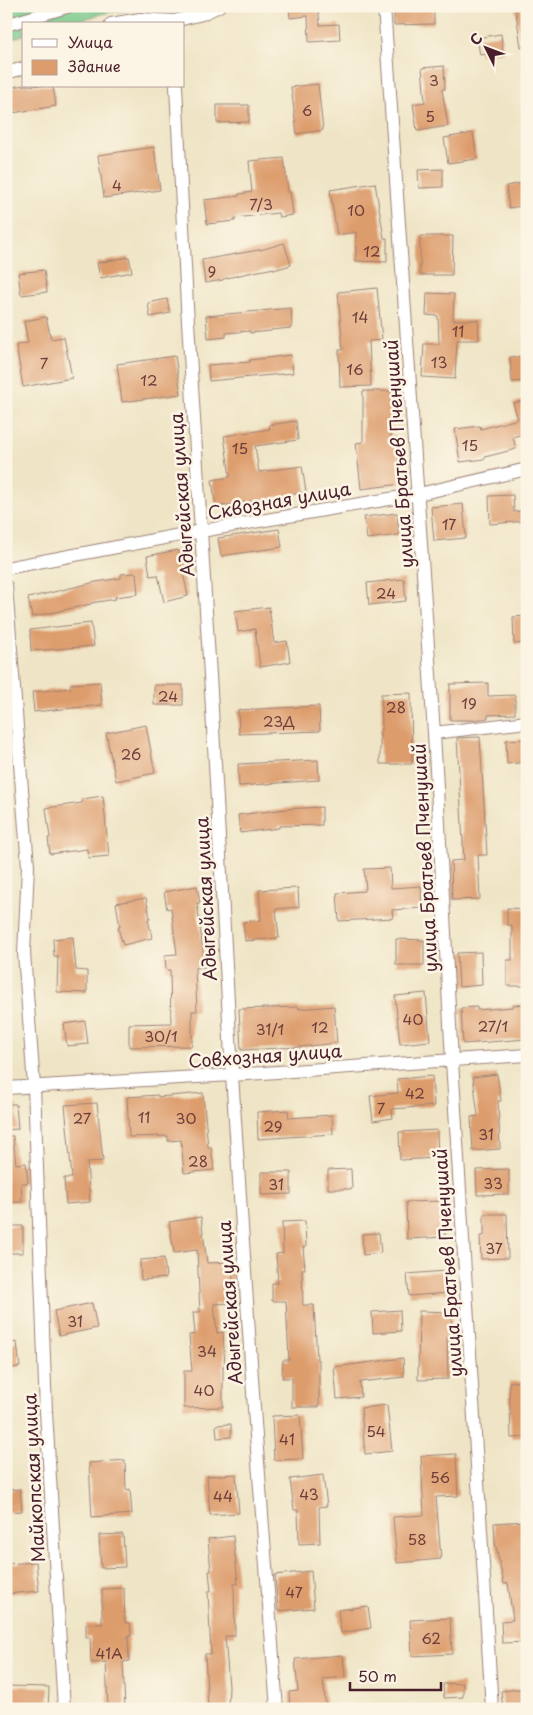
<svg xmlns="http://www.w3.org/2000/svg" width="533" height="1715" font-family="'Playpen Sans',sans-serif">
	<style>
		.green { fill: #75c789; stroke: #60735a }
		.building { fill: #dd9c6c }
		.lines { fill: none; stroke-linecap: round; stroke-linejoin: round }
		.minor-casing { stroke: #9c8278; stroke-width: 14 }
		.minor { stroke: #fff; stroke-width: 12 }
		.labels { text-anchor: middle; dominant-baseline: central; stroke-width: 5; stroke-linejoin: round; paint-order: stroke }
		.number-label { font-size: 15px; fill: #6f3e3b }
		.street-label { font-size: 18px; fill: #4a1f2b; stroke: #fcf5e5 }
	</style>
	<rect width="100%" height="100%" fill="#fcf5e5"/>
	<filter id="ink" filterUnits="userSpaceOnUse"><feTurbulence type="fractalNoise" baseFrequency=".02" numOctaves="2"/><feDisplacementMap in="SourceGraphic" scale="10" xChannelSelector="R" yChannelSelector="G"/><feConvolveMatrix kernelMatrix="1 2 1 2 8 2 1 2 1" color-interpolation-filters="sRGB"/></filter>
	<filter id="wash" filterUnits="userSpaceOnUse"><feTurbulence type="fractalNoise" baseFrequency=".0096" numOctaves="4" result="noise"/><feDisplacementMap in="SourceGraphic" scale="20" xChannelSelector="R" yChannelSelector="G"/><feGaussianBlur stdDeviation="1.12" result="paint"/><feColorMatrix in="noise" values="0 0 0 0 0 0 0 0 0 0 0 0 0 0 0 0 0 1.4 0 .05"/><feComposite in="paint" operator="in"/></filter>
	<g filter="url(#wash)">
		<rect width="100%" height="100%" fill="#efe5c6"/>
		<path class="green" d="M6 6H156L105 13 67 24H24V35L6 40Z"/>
		<g id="blocks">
			<path class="building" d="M289 6H318L320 25 339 24 340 40 309 42 308 16 290 18Z
				M394 6H434V24L394 25Z
				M515 6H527V46L521 47Z
				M501 34 503 52 480 55 477 38Z
				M444 66 445 89H442L448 126 417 131 413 104 425 102 422 68Z
				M318 84 323 130 297 134 291 87Z
				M24 85 53 86 56 106 6 114V88Z
				M217 105H249V122L217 123Z
				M473 133 477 159 448 163 444 138Z
				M154 147 160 190 104 198 98 155Z
				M284 158 288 192H290L293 215 279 217 278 213 235 218V221L207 224 204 200 239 196V194L252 192 249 161Z
				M443 169V187L419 188 418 170Z
				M527 182V205L509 208 506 186Z
				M375 183 384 238H387V262L356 261V232L337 235 330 190Z
				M420 236H453L452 275H420Z
				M284 243 291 265 274 270V268L244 274 223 279V280L205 283 202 260 264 249Z
				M129 257 132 272 100 278 97 263Z
				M44 270 47 292 21 295 18 273Z
				M377 288 382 340 369 341 371 386 340 387 339 350H343L338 292Z
				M427 293 454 294 453 320H478L479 340H457L455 379 422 377 424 344H439L438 316 426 315Z
				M167 299 170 313 150 317 148 303Z
				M291 308 292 328 271 330V331L250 333V331L226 333V337L208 339 206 316Z
				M46 317 51 339 64 337 72 378 23 387 16 345 28 343 24 321Z
				M291 355 293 373 209 381 208 365 250 362V360Z
				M175 356 181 394 122 402 117 364Z
				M527 356V381L512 382 510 357Z
				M363 391H391V439L396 438 401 484 361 489 356 443 363 442Z
				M527 400V440L524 441 522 434 513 437 516 449 485 457V459L460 462 455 429 480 426 481 429 518 419 513 403Z
				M296 421 298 440 255 446 259 472 302 466 306 492 216 507 212 480 230 477 224 436 270 429 269 425Z
				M513 495 514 512 527 510V521L490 524 489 496Z
				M463 504 466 538 434 541 431 507Z
				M397 513 399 535 367 539 364 517Z
				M279 529 282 547 221 556 218 538Z
				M178 550 188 596 164 602 158 575 150 576 147 556Z
				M136 573 138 594 115 597 116 599 91 603V604L32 617 28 598 96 582 121 578V574Z
				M404 579 406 601 369 605 367 583Z
				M269 607 274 643 287 641 290 662 260 667 255 629 238 632 235 611Z
				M527 616V643L514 644 513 617Z
				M91 623 94 646 31 651 30 630Z
				M100 682 102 705 34 712 32 692 71 688 70 684Z
				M488 683V696L515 695V714L488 715V718L472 720H450V684Z
				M154 685H183V705H154Z
				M411 693 412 764H380V729H382L381 694Z
				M319 706 320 731 239 734 238 710Z
				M146 725 155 773 116 781 106 733Z
				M480 737 487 855H478L480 899 452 900 451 861 464 860 457 738Z
				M527 739V762L507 764 506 740Z
				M318 760 319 780 239 786 238 764Z
				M103 796 109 856 88 858 87 849 50 854 48 838H50L46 808 82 803V799Z
				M322 807V825L279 826V828L240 833 238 815 286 809Z
				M390 868 391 888 421 886 422 908 392 910 393 918 339 921 337 893 364 891V889H366L364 869Z
				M197 886 200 903H197L205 967 195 968 197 1011H192V1046L129 1047V1024L171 1023 170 970H166L165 955 177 954 171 908 167 909 164 892Z
				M298 888 299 907 276 909 279 938 245 941 243 922 261 920 259 890Z
				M146 898 150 918 148 919 152 938 123 945 118 928 120 927 116 903Z
				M507 908 527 909V986H507V960H512V925H507Z
				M73 937 76 970 87 971V993L57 992 58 956H54L53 939Z
				M396 939 424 940V965H396Z
				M481 952 482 985 459 987 457 953Z
				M426 993 430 1041 400 1044 395 996Z
				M527 1004V1039L463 1044 461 1008 477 1007V1010L512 1007V1005Z
				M334 1006 337 1043 300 1047 241 1050 239 1009 299 1007V1009Z
				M85 1021 88 1044 67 1046 64 1024Z
				M497 1074 501 1101H498L500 1149 473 1151 471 1117 478 1116 473 1077Z
				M432 1076 434 1106 392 1109 393 1118 373 1121 370 1096 398 1093 397 1079Z
				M203 1093 208 1147H211L214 1170 184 1173 181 1140 168 1141V1136L129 1137 127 1097 158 1095V1097Z
				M97 1103 103 1161 87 1162 90 1202 66 1204 64 1178H72L65 1105Z
				M6 1104H16L18 1129 6 1130Z
				M288 1110 289 1118 332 1115 333 1134 258 1139 257 1112Z
				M437 1130 438 1158 400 1160 399 1132Z
				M6 1136H13L16 1164 26 1163 28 1183H21L22 1202H6Z
				M351 1169 352 1189H328V1170Z
				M509 1169V1194L477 1195 476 1170Z
				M261 1172H291V1194L261 1195Z
				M444 1201 445 1237 407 1239 406 1202Z
				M484 1214H507L508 1258 481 1259 480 1236H484Z
				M201 1217 207 1263 232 1262 234 1303 214 1304 217 1333 223 1332 225 1366H223V1407L184 1408V1371H192L189 1335 195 1334 193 1312H200L197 1250 174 1253 169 1222Z
				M305 1221 306 1247H303L305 1269H302L303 1305H314L317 1360H319V1407H292V1378H282L283 1360H289L286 1301H272V1283H278L276 1254 283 1253 282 1222Z
				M6 1226H23V1253H6Z
				M379 1233 381 1253 363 1255 362 1234Z
				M164 1258 166 1278 141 1280 140 1260Z
				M446 1271 447 1293 409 1296 407 1274Z
				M92 1303 97 1328 59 1336 54 1311Z
				M400 1310 401 1331 373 1333 372 1312Z
				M419 1311 452 1312 451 1338 447 1337 448 1379 418 1380Z
				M17 1342 20 1367 6 1368V1344Z
				M403 1358 404 1377 360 1382 361 1397 337 1399 334 1367Z
				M527 1381V1437L511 1438 509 1382Z
				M387 1405 392 1451 365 1454 361 1408Z
				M300 1415 303 1459 274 1460 272 1416Z
				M231 1424V1437L217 1438 216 1425Z
				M456 1454 458 1496 436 1497 441 1559 397 1563 393 1517 424 1515 421 1456Z
				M125 1460 126 1490 130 1489 132 1514 92 1517 89 1463Z
				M236 1474 239 1513 210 1515 207 1476Z
				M323 1475 327 1506 319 1507 320 1543 299 1544 298 1510H294L290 1479Z
				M20 1489 22 1511 6 1512V1490Z
				M527 1521V1642L502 1643 501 1621 513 1620 508 1583 504 1584 495 1542 494 1523Z
				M123 1534 125 1567 101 1568 99 1535Z
				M233 1536 238 1584H234L235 1636H225L229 1687 228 1709H208L205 1654H211L208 1591H211L209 1571H211L208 1539Z
				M36 1562 39 1591 6 1594V1564Z
				M311 1571 314 1608 278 1611 275 1575Z
				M124 1588 125 1623H130L131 1636H128L129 1661 123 1662 125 1709H108L106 1662 91 1663 90 1637H86V1624H102V1589Z
				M368 1606 371 1628 341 1633 338 1610Z
				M450 1618 452 1654 412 1656 410 1620Z
				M343 1655 345 1677 323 1679 326 1709H290L289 1692 298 1691 295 1659Z
				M463 1683V1697L444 1698 443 1684Z
				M6 1686 49 1687 48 1709H6Z
				M527 1688V1709H503L501 1691Z"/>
		</g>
	</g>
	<g filter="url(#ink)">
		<use href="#blocks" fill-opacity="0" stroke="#9c8278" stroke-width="1"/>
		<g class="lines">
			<g class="minor-casing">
				<path id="minor" d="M384 6 434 733 452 1061 492 1709
					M111 24 140 19 174 21 202 14 219 6
					M6 25 70 6
					M6 73 24 68
					M176 86 187 306 211 691 232 1075 255 1423 277 1709
					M6 568 201 531 419 494 527 469
					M6 586 28 866 24 953 34 1086 46 1412 64 1709
					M434 733 527 722
					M6 1088 232 1075 527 1055"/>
			</g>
			<use href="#minor" class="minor"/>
		</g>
	</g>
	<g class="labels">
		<g class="number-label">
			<text x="434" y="79">3</text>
			<text x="307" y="109">6</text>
			<text x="430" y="115">5</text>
			<text x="117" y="184">4</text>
			<text x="261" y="203">7/3</text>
			<text x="356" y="209">10</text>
			<text x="372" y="250">12</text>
			<text x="212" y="270">9</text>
			<text x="360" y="316">14</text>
			<text x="458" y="330">11</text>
			<text x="439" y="361">13</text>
			<text x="44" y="362">7</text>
			<text x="355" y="368">16</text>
			<text x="149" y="379">12</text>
			<text x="470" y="444">15</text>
			<text x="240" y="447">15</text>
			<text x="449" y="523">17</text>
			<text x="386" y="592">24</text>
			<text x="168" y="695">24</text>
			<text x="469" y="702">19</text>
			<text x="396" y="706">28</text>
			<text x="279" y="720">23Д</text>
			<text x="131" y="753">26</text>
			<text x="413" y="1018">40</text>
			<text x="493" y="1025">27/1</text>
			<text x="320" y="1026">12</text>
			<text x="270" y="1028">31/1</text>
			<text x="161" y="1035">30/1</text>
			<text x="415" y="1092">42</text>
			<text x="381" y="1107">7</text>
			<text x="144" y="1116">11</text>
			<text x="82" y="1117">27</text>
			<text x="186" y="1117">30</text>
			<text x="273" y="1125">29</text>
			<text x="486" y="1133">31</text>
			<text x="198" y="1160">28</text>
			<text x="493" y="1182">33</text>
			<text x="276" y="1183">31</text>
			<text x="494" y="1247">37</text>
			<text x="75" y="1320">31</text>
			<text x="207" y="1350">34</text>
			<text x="204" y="1389">40</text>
			<text x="376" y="1430">54</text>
			<text x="287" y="1438">41</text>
			<text x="440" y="1476">56</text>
			<text x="309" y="1493">43</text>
			<text x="223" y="1495">44</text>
			<text x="417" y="1538">58</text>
			<text x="294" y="1591">47</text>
			<text x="431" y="1637">62</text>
			<text x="109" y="1652">41А</text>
		</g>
		<g class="street-label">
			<text transform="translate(398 454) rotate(-94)">улица Братьев Пченушай</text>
			<text transform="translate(181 495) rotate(-94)">Адыгейская улица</text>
			<text transform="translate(279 500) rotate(-10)">Сквозная улица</text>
			<text transform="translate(424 858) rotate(-93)">улица Братьев Пченушай</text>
			<text transform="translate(205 899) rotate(-93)">Адыгейская улица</text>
			<text transform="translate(265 1055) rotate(-4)">Совхозная улица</text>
			<text transform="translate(447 1263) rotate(-94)">улица Братьев Пченушай</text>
			<text transform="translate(229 1303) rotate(-94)">Адыгейская улица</text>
			<text transform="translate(33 1478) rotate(-93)">Майкопская улица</text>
		</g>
	</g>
	<rect width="533" height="1715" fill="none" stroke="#fcf5e5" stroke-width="25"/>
	<rect x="22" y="22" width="162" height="65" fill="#fcf5e5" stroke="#b59f9b"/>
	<rect x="32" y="39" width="25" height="8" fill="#ffffff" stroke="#b59f9b"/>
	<text x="68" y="48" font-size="15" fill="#4a1f2b">Улица</text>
	<rect x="32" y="60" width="25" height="15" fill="#dd9c6c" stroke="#b59f9b"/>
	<text x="68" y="72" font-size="15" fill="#4a1f2b">Здание</text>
	<g transform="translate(486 48) rotate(312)" stroke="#fcf5e5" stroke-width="4" paint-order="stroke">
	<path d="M0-4L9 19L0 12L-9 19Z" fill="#4a1f2b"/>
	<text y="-8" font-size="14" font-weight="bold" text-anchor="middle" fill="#4a1f2b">С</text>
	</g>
	<path d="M350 1682v8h91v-8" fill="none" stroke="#4a1f2b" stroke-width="2.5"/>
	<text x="358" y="1682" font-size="15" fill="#4a1f2b" stroke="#fcf5e5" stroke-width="4" paint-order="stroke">50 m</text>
</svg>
